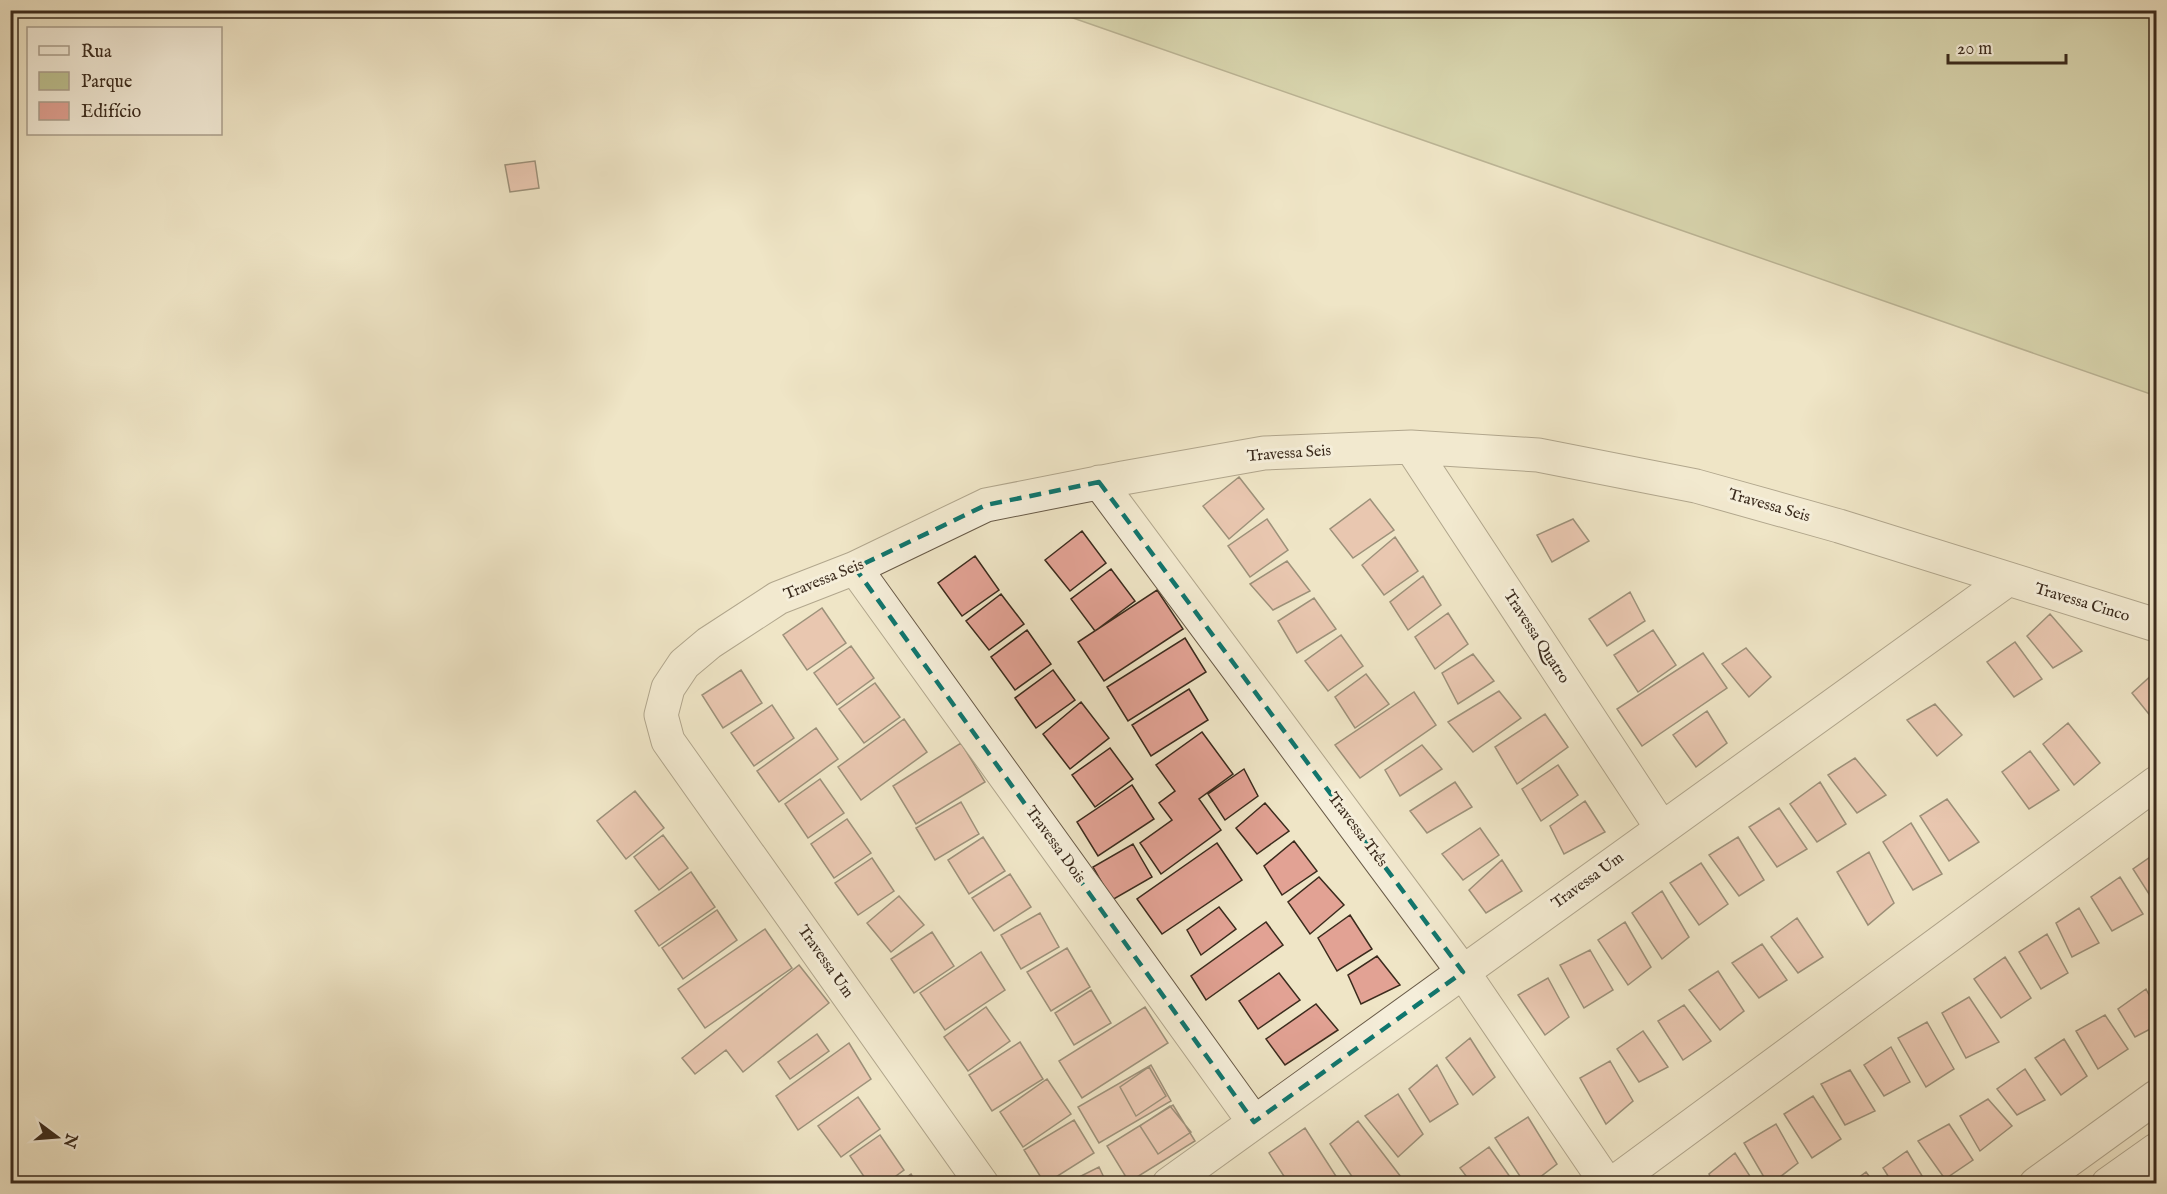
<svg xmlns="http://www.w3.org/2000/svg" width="2167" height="1194" font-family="'IM FELL English',serif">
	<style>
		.green { fill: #bec392; stroke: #7c7758; stroke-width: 1.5 }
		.building { fill: #e2a294; stroke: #3b2b1d; stroke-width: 1.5 }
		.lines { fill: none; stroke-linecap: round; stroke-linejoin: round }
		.minor-casing { stroke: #685a47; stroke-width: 35 }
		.tertiary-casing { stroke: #685a47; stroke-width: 35 }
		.minor { stroke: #f5eeda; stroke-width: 33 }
		.tertiary { stroke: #f5eeda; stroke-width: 33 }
		.marked { fill: none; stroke: #0f766e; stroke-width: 4.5; stroke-dasharray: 12 8; stroke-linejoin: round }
		.labels { text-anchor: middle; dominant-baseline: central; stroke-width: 6; stroke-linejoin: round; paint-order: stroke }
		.street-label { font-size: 16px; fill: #3b2b1d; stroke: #f5eeda }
	</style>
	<rect width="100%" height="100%" fill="#efe5c6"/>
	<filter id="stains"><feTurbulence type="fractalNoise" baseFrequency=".00333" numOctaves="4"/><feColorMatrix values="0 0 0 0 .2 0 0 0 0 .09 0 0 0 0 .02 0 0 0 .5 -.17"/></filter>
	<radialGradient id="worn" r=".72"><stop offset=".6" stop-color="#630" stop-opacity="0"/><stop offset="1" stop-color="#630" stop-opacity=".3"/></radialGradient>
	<path class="green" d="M1053 11H2156V396Z"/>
	<path class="building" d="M535 161 539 188 510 192 505 165Z
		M1239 477 1264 509 1229 539 1203 506Z
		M1370 499 1394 530 1353 558 1330 529Z
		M1267 519 1288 550 1250 577 1228 546Z
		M1573 519 1589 541 1552 562 1537 535Z
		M1082 531 1106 563 1070 591 1045 560Z
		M1395 537 1418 571 1384 595 1362 565Z
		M975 556 999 590 962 616 938 583Z
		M1287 561 1310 591 1273 610 1250 584Z
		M1111 569 1135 601 1095 631 1071 599Z
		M1423 576 1441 605 1408 630 1390 602Z
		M1157 590 1183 629 1104 681 1078 642Z
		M1630 592 1645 621 1607 646 1589 619Z
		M1001 594 1024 624 989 650 966 621Z
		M1314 598 1336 629 1297 653 1278 621Z
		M822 608 846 643 807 670 783 635Z
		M1448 613 1468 644 1435 669 1415 637Z
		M2050 614 2082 651 2053 668 2027 636Z
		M1027 630 1051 664 1015 690 991 657Z
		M1653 630 1676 665 1638 692 1614 655Z
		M1341 635 1363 666 1328 691 1305 661Z
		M1185 638 1206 672 1128 721 1107 687Z
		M2015 642 2042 679 2014 697 1987 662Z
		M851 646 874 678 837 705 814 673Z
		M1746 648 1771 677 1749 697 1722 664Z
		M1703 653 1727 688 1642 746 1617 709Z
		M1473 654 1494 681 1458 704 1442 673Z
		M741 670 762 703 723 728 702 695Z
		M1053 670 1075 700 1036 728 1015 698Z
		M2154 673 2156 676V715L2152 718 2132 693Z
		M1366 674 1389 704 1355 728 1335 697Z
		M875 683 900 717 864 743 839 709Z
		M1189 689 1208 720 1151 756 1132 725Z
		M1499 691 1521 718 1473 752 1448 722Z
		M1414 692 1436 725 1360 778 1335 745Z
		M1081 702 1109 738 1070 769 1043 734Z
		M1935 704 1962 735 1937 756 1907 720Z
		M772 705 794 738 754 766 731 733Z
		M1707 711 1727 743 1696 767 1673 735Z
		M1545 714 1568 747 1517 784 1495 747Z
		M904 719 927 752 861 800 838 767Z
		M2068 723 2100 763 2074 785 2043 744Z
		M816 728 838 759 779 802 757 771Z
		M1202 732 1233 774 1199 799 1221 830 1161 874 1140 843 1172 820 1159 803 1175 791 1156 765Z
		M961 743 985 782 916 824 893 786Z
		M1422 745 1442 769 1400 796 1385 770Z
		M1110 748 1133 779 1095 807 1072 775Z
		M2030 751 2059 790 2029 809 2002 772Z
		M1855 758 1886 795 1857 813 1828 775Z
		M1558 765 1578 795 1541 821 1522 789Z
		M1244 769 1258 796 1225 820 1208 794Z
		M820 779 844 813 808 838 785 804Z
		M1455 782 1472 807 1427 833 1410 811Z
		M1820 782 1846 824 1817 842 1790 804Z
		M1132 785 1154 819 1098 856 1077 822Z
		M635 791 664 828 626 859 597 821Z
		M1947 799 1979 842 1949 861 1920 816Z
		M1585 801 1605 832 1564 854 1550 826Z
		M961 802 979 834 935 860 916 828Z
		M1265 803 1289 831 1257 854 1236 828Z
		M1779 808 1807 849 1777 867 1749 827Z
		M847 819 871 853 834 878 811 844Z
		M1911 823 1942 874 1913 890 1883 842Z
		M1480 828 1499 855 1463 880 1442 854Z
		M663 835 688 868 659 890 634 857Z
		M983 837 1005 871 969 894 948 860Z
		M1738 837 1764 880 1739 896 1709 855Z
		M1294 841 1317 871 1282 895 1264 866Z
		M1217 843 1242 880 1162 934 1137 899Z
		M1133 844 1152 877 1112 900 1093 867Z
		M1869 852 1894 903 1868 925 1837 872Z
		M2156 853V905L2133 869Z
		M872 858 894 891 858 915 835 883Z
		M1502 860 1522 891 1486 913 1469 890Z
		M1701 863 1728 904 1699 925 1670 883Z
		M691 872 715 907 659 946 635 911Z
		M1010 874 1031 907 994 931 972 898Z
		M1319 877 1344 905 1310 934 1288 902Z
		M2120 877 2143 914 2112 931 2091 897Z
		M1662 891 1689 937 1662 959 1632 913Z
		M899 896 924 925 891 952 867 923Z
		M1219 907 1236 929 1201 955 1187 930Z
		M2079 908 2099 943 2072 957 2056 923Z
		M717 910 737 940 683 979 662 948Z
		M1040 913 1059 947 1021 969 1001 935Z
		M1350 915 1372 949 1337 971 1318 938Z
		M1797 918 1823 957 1798 973 1771 937Z
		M1266 922 1283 945 1206 1000 1191 976Z
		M1625 922 1651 967 1628 985 1598 940Z
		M765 929 792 968 705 1028 678 989Z
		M932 932 954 966 914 993 891 959Z
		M2047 934 2068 973 2041 989 2019 952Z
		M1762 944 1787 980 1759 998 1732 963Z
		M1067 948 1090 987 1051 1011 1027 972Z
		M1590 950 1613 990 1584 1008 1560 965Z
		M981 952 1005 990 945 1030 920 993Z
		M1377 956 1400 985 1361 1004 1348 975Z
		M2005 957 2031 998 2001 1018 1974 979Z
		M799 965 829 1003 743 1072 726 1050 695 1074 682 1058Z
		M1718 971 1744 1011 1720 1030 1689 990Z
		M1279 973 1300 1000 1258 1029 1239 1001Z
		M1548 978 1569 1017 1545 1035 1518 995Z
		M2146 989 2156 1008V1026L2135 1037 2118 1009Z
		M1091 990 1111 1023 1074 1045 1055 1013Z
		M1969 997 1999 1042 1966 1058 1942 1013Z
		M1316 1004 1338 1030 1285 1065 1266 1039Z
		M1684 1005 1711 1041 1683 1060 1658 1021Z
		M986 1007 1010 1041 968 1071 944 1037Z
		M1145 1007 1168 1043 1082 1098 1059 1061Z
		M2105 1015 2128 1049 2098 1069 2076 1031Z
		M1927 1022 1954 1069 1926 1087 1898 1038Z
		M1643 1031 1668 1067 1639 1082 1617 1049Z
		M817 1034 829 1051 790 1079 778 1062Z
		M1470 1038 1495 1077 1473 1095 1446 1058Z
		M2064 1039 2087 1076 2061 1095 2035 1058Z
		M1020 1042 1043 1079 992 1111 969 1075Z
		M849 1043 871 1079 798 1130 776 1096Z
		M1891 1047 1910 1082 1884 1096 1864 1065Z
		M1610 1061 1633 1101 1606 1124 1580 1078Z
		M1151 1065 1171 1101 1099 1143 1078 1107Z
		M1437 1065 1458 1104 1430 1122 1409 1089Z
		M1149 1067 1166 1096 1136 1116 1120 1087Z
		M2025 1069 2045 1100 2017 1115 1997 1089Z
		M1850 1070 1875 1111 1845 1125 1821 1084Z
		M1047 1079 1071 1114 1023 1147 1000 1112Z
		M1398 1094 1423 1134 1398 1157 1365 1116Z
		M1813 1096 1841 1139 1812 1158 1784 1114Z
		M858 1097 880 1129 841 1157 818 1126Z
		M1988 1099 2012 1126 1980 1151 1960 1116Z
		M1173 1105 1195 1141 1129 1182 1107 1146Z
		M1170 1106 1191 1132 1158 1154 1140 1126Z
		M1528 1117 1557 1164 1531 1184H1525L1495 1138Z
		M1074 1120 1094 1153 1045 1184 1024 1150Z
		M1358 1121 1401 1177 1394 1184H1357L1330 1144Z
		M1776 1124 1798 1163 1771 1184H1768L1744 1143Z
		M1949 1124 1973 1160 1945 1179 1918 1141Z
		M1305 1128 1341 1184H1289L1269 1153Z
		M880 1135 904 1170 885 1184H869L850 1156Z
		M1489 1147 1515 1184H1472L1460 1168Z
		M1907 1151 1927 1184H1893L1883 1168Z
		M1735 1153 1755 1184H1714L1709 1174Z
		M1099 1167 1107 1184H1065Z
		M1866 1172 1875 1184H1850Z
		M911 1174 917 1184H897Z"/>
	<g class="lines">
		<g class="minor-casing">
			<path id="minor" d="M1411 447 1661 827
				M1099 482 1463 972 1607 1184
				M855 568 1254 1122
				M982 1184 668 741 661 715 668 688 684 664 709 643 778 598 855 568 986 505 1123 478 1264 453 1411 447 1538 455 1696 486 1839 526 2156 625
				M1169 1184 2007 580
				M1612 1184 2156 783"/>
		</g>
		<g class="tertiary-casing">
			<path id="tertiary" d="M2036 1184 2156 1097
				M2108 1184 2156 1150"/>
		</g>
		<use href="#minor" class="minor"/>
		<use href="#tertiary" class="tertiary"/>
	</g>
	<path d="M0 0H2167V1194H0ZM1099 482 1463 972 1254 1122 855 568 986 505Z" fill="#efe5c6" fill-opacity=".55" fill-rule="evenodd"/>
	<path class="marked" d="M1099 482 1463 972 1254 1122 855 568 986 505Z"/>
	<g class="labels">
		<g class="street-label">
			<text transform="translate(1289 454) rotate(-4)">Travessa Seis</text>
			<text transform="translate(1769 506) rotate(16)">Travessa Seis</text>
			<text transform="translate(824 580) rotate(-22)">Travessa Seis</text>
			<text transform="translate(2082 603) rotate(17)">Travessa Cinco</text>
			<text transform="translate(1536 637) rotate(57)">Travessa Quatro</text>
			<text transform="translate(1357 830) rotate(53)">Travessa Três</text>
			<text transform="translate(1055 845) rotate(54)">Travessa Dois</text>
			<text transform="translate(1588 881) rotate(-36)">Travessa Um</text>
			<text transform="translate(825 962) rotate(55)">Travessa Um</text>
		</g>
	</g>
	<rect width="2167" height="1194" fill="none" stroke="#efe5c6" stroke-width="36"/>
	<rect x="12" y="12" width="2143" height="1170" fill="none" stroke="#3b2b1d" stroke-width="3"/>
	<rect x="18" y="18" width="2131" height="1158" fill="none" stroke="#3b2b1d" stroke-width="1.5"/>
	<rect x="27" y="27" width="195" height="108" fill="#f5eeda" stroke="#aba08e" stroke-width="1.5"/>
	<rect x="39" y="46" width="30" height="9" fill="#f5eeda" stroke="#aba08e" stroke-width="1.5"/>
	<text x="81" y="57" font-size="18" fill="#3b2b1d">Rua</text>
	<rect x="39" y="72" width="30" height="18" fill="#bec392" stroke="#aba08e" stroke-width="1.5"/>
	<text x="81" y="87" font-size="18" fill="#3b2b1d">Parque</text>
	<rect x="39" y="102" width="30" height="18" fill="#e2a294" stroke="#aba08e" stroke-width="1.5"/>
	<text x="81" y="117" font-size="18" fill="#3b2b1d">Edifício</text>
	<g transform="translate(57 1137) rotate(106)" stroke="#f5eeda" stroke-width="4.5" paint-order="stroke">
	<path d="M0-4.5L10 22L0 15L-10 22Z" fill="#3b2b1d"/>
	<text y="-9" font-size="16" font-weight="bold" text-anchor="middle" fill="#3b2b1d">N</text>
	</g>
	<path d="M1948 54v9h118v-9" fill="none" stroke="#3b2b1d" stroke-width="3"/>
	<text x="1957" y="54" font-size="18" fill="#3b2b1d" stroke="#f5eeda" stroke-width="4.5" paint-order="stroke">20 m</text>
	<rect width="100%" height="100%" filter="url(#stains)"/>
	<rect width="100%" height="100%" fill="url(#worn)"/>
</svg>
